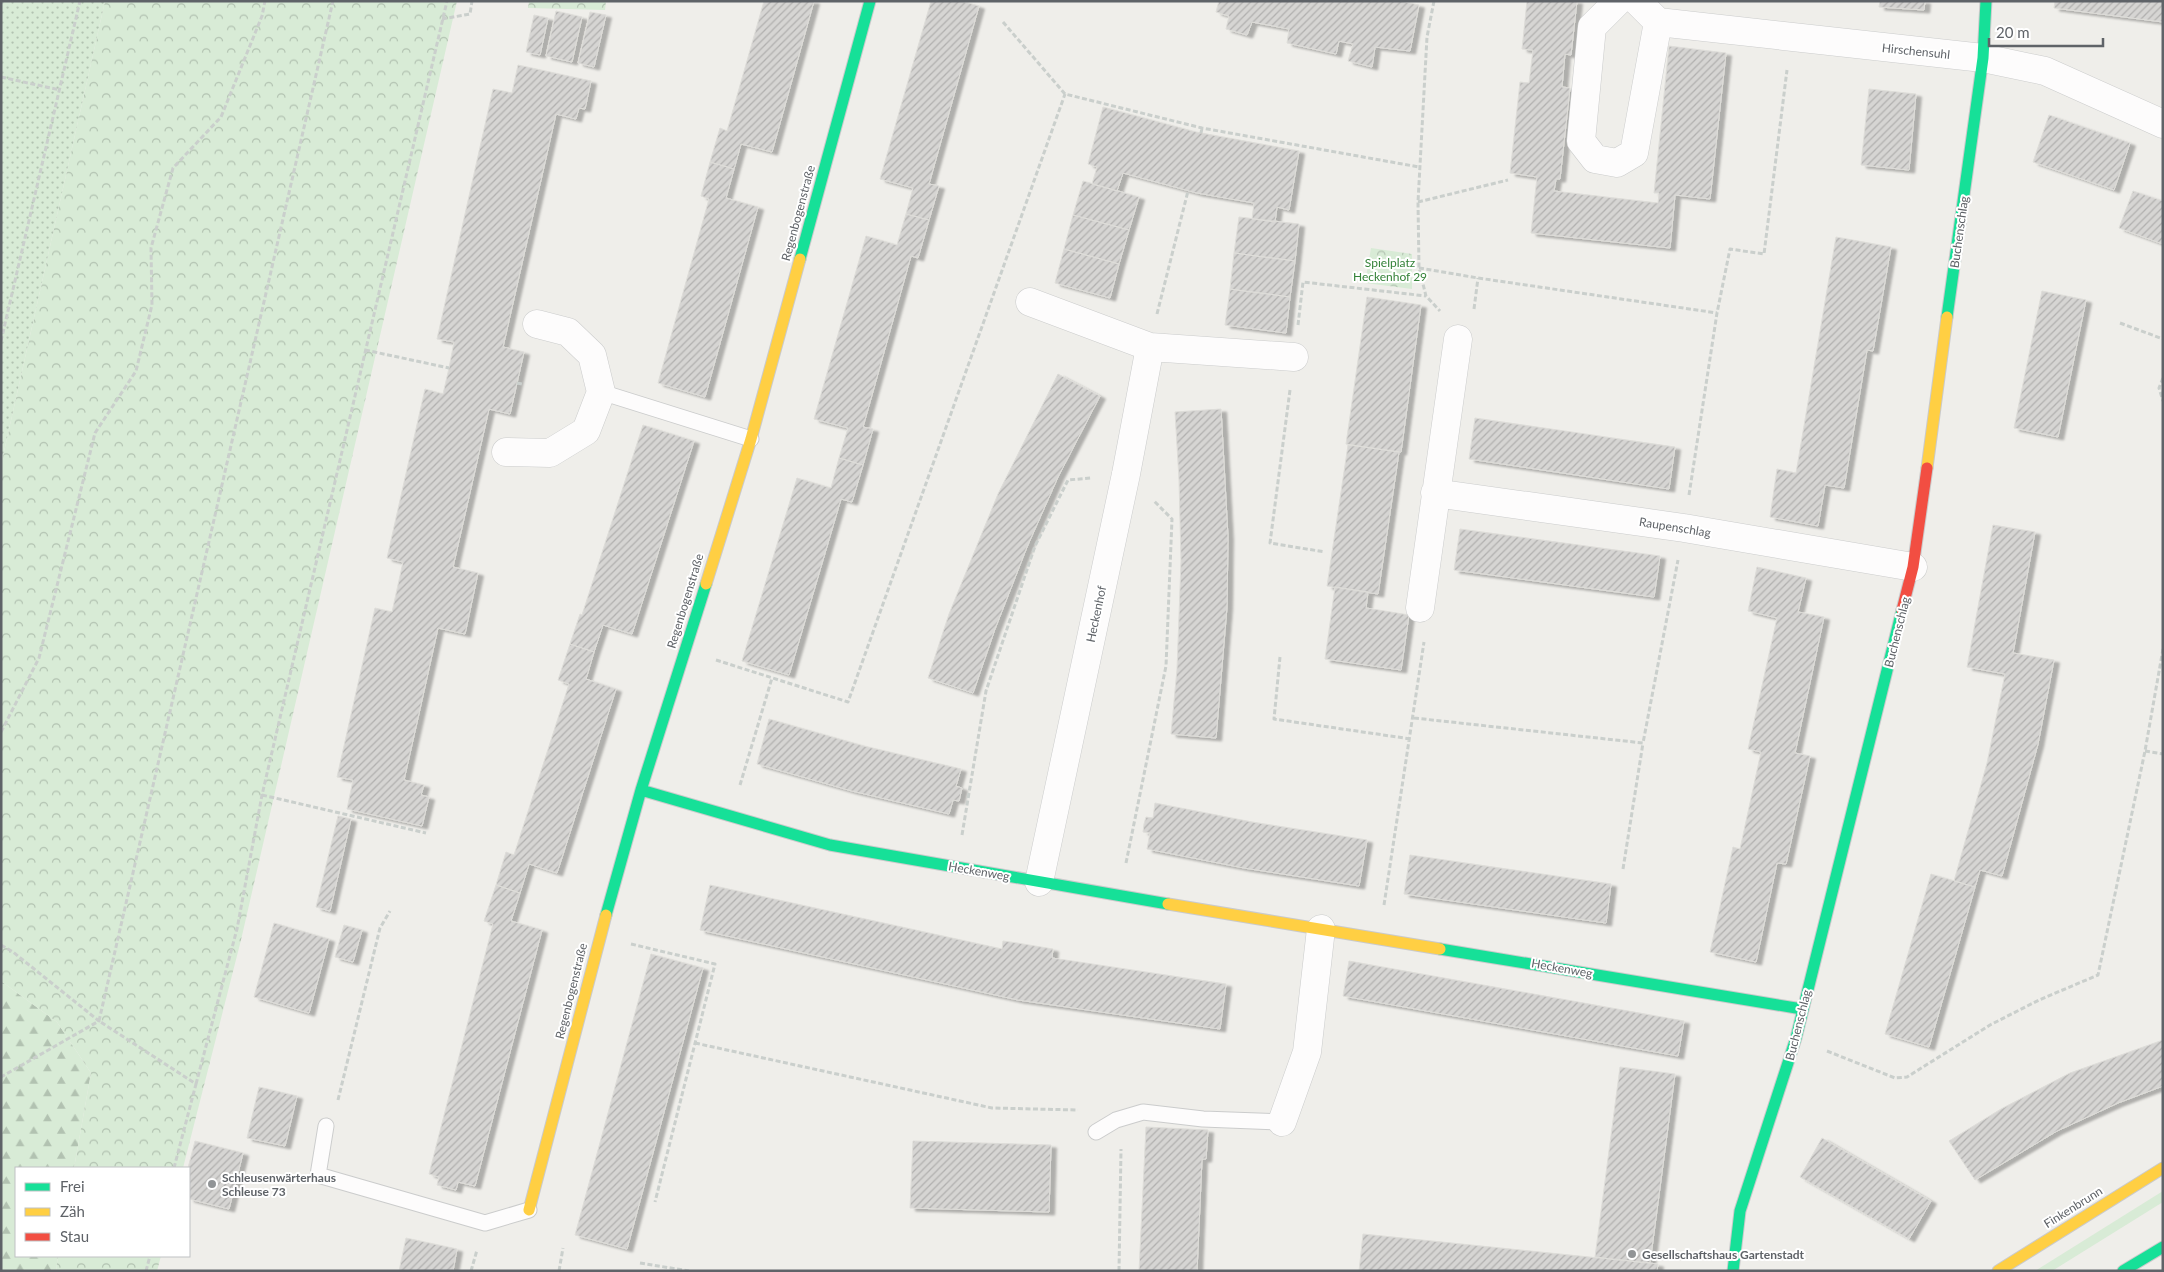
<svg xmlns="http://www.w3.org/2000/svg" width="2164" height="1272" font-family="Lato,sans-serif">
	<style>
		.grass { fill: #d8ebd6 }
		.forest { fill: url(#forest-firs) }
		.park { fill: url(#park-crowns) }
		.garden { fill: url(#garden-dots) }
		.building { fill: url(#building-hatch); stroke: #deddd9; filter: url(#shadow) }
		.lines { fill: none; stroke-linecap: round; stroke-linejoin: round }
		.lane-casing { stroke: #cbcccc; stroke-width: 17 }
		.street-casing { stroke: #cbcccc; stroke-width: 29 }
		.fast-casing { stroke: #cacacb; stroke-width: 13 }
		.slow-casing { stroke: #cacacb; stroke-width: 13 }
		.jam-casing { stroke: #cacacb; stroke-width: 13 }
		.path { stroke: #cacfcc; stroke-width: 3; stroke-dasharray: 5 2.5; stroke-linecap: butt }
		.lane { stroke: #fdfcfc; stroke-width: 15 }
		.street { stroke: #fdfcfc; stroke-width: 28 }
		.fast { stroke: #16e098; stroke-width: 11 }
		.slow { stroke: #ffcf43; stroke-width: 11 }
		.jam { stroke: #f24e42; stroke-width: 11 }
		.poi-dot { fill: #919496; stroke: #fff; stroke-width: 2 }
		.labels { text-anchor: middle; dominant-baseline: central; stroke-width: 4; stroke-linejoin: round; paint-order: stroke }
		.street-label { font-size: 12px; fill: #5f6368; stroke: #fff }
		.park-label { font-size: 12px; fill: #348238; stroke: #fff }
		.poi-label { font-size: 12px; font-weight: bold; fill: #5f6368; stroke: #fff; text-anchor: start }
	</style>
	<defs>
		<pattern id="forest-firs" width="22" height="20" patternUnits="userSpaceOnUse" patternTransform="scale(1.25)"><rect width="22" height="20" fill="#d8ebd6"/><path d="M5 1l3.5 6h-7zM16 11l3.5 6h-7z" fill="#b2c2b1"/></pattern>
		<pattern id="park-crowns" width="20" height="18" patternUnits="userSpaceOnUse" patternTransform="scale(1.25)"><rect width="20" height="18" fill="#d8ebd6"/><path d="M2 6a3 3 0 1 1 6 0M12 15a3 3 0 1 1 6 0" fill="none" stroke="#b2c2b1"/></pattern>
		<pattern id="garden-dots" width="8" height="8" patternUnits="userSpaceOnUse" patternTransform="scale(1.25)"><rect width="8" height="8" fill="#d8ebd6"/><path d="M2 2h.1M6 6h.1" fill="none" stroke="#b2c2b1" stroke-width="1.8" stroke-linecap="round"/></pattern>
		<pattern id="building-hatch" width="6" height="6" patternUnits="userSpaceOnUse" patternTransform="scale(1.25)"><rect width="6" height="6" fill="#d6d5d3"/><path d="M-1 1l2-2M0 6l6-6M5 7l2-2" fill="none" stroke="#b1b0af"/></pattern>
		<filter id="shadow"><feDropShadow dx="5.5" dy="3" stdDeviation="1" flood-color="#0004"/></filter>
	</defs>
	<rect width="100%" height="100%" fill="#efeeea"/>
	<path class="grass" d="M2163 1191V1202L2052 1271H2035Z"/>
	<path class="forest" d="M1 981 57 1022 91 1073 74 1168H16V1256H58L56 1271H1Z"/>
	<path class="park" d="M105 1H457L241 940 183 1168H74L91 1073 57 1022 1 981V465Z
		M529 1H606L605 10 528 8Z
		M1371 248 1412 254V289L1365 283Z
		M58 1256H161L157 1271H56Z"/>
	<path class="garden" d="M1 1H105L1 465Z"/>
	<path class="building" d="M764 1H814L772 152 741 144 734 169 710 162 720 128 727 131Z
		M931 1H961L979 6 929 184 939 186 929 220 906 214 913 188 880 179Z
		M1219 1H1400L1419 5 1410 51 1375 47 1372 67 1348 61 1353 44 1339 41 1336 54 1287 43 1289 29 1252 22 1247 35 1226 29 1229 16 1216 12Z
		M1527 1H1577L1571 55 1565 54 1562 87 1570 88 1560 179H1556L1554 191 1658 203 1659 193H1654L1669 46 1726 53 1710 199 1675 195 1670 248 1531 233 1537 177 1510 173 1520 82 1529 83 1533 50 1522 49Z
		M1880 1H1925L1924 10 1879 7Z
		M2055 1H2163V22L2054 8Z
		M556 11 582 17 572 62 546 56Z
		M590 12 606 15 594 67 578 63Z
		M534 15 548 18 540 55 526 52Z
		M518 65 591 81 585 109 579 108 576 119 556 114 503 347 524 352 510 414 489 409 453 567 478 573 465 634 438 628 418 718 404 780 424 785 421 795 429 797 422 826 347 809 353 780 337 777 375 608 392 612 403 562 387 558 425 389 443 394 449 368 454 342 437 339 493 89 512 93Z
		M1869 89 1916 94 1909 170 1861 165Z
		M1103 107 1196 132 1299 151 1289 210 1277 207 1275 222 1252 219 1254 203 1197 193 1123 173 1117 191 1092 184 1097 167 1088 164Z
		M2049 115 2130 143 2114 190 2033 162Z
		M710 162 734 169 726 198 758 207 705 397 658 383 709 199 701 196Z
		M1083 181 1139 197 1129 230 1073 215Z
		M2133 191 2163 201V244L2119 228Z
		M906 214 929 220 918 258 911 256 863 427 873 429 863 465 839 458 848 428 814 419 866 236 897 245Z
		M1073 215 1129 230 1119 264 1064 249Z
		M1239 217 1299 224 1295 261 1234 253Z
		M1836 237 1891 247 1873 351 1867 350 1844 488 1825 485 1818 526 1770 517 1777 469 1796 473Z
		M1064 249 1119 264 1110 298 1055 283Z
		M1234 253 1295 261 1290 297 1230 289Z
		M1230 289 1290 297 1286 333 1225 325Z
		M2042 291 2086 300 2058 437 2014 428Z
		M1367 297 1421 305 1401 452 1346 444Z
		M1058 374 1100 396 1058 477 1027 547 995 629 973 693 928 678 949 614 998 494Z
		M1221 409 1228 537 1227 607 1216 738 1171 734 1177 669 1181 561 1179 480 1175 412Z
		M1475 418 1675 447 1669 489 1469 459Z
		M643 425 694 441 632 634 603 625 594 652 570 644 580 614 582 615Z
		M1348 445 1399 452 1378 594 1327 586Z
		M839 458 863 465 852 502 841 499 789 675 742 661 797 478 831 488Z
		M1993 525 2035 532 2013 653 2054 660 2038 744 2002 876 1980 870 1975 887 1954 881 1987 763 2005 674 1967 667Z
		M1460 529 1660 556 1654 597 1454 570Z
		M1757 567 1806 578 1798 612 1824 617 1795 753 1810 756 1786 864 1777 863 1756 962 1710 952 1733 847 1740 849 1761 752 1748 749 1777 618 1748 611Z
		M1335 587 1368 592 1366 608 1409 615 1401 670 1325 659Z
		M570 644 594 652 586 679 616 689 557 873 529 864 520 893 496 885 506 852 514 855 569 684 558 680Z
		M769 719 864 746 961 769 956 786 962 788 959 801 953 800 949 814 852 791 757 764Z
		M1155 803 1252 822 1367 840 1359 886 1244 868 1147 849 1150 833 1143 832 1144 824 1146 817 1153 818Z
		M338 816 351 819 330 911 316 907Z
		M1410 855 1611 884 1606 923 1404 894Z
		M1931 874 1975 887 1929 1047 1885 1034Z
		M496 885 520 893 511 921 542 930 475 1186 458 1182 456 1190 437 1185 439 1177 429 1174 493 924 484 921Z
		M710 885 1002 949 1003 941 1017 943 1053 949 1052 958 1226 984 1220 1029 1018 1000 700 930Z
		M274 923 329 939 309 1013 254 997Z
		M344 925 362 930 353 962 335 957Z
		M651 954 703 968 627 1249 575 1235Z
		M1349 961 1684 1021 1678 1056 1343 996Z
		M2163 1040V1086L2118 1103 2057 1131 1975 1180 1949 1141 2001 1109 2070 1073Z
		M1620 1067 1675 1074 1650 1263 1595 1257Z
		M259 1087 297 1096 285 1146 247 1138Z
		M1146 1127 1208 1130 1206 1159H1202L1197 1271H1139Z
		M1822 1138 1931 1201 1909 1239 1800 1177Z
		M195 1141 243 1153 229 1209 189 1199 188 1168Z
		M913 1141 1051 1145 1049 1212 910 1208Z
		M1363 1234 1658 1264 1657 1271H1359Z
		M406 1238 457 1249 453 1271H399Z"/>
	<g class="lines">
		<g class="lane-casing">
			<path id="lane" d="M601 392 751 439
				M326 1126 318 1175 485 1223 529 1210
				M1096 1132 1116 1120 1143 1112 1203 1119 1282 1122"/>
		</g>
		<g class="street-casing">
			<path id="street" d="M1618 1 1592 27 1581 141 1595 159 1617 163 1634 153 1658 22
				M1637 1 1658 22 1983 58 2045 71 2163 124
				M1030 302 1150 347 1294 357
				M506 452 550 453 586 431 601 392 592 355 568 332 537 324
				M1435 493 1684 528 1913 567
				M1420 608 1458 339
				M1039 882 1126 474 1150 347
				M1282 1122 1307 1052 1321 929"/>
		</g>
		<g class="fast-casing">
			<path id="fast" d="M800 259 870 1
				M1947 317 1983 58 1986 1
				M641 790 830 845 1168 904
				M606 915 641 790 706 584
				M1440 949 1802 1009
				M1733 1271 1740 1211 1796 1038 1902 610
				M2123 1271 2163 1247"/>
		</g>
		<g class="slow-casing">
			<path id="slow" d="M1927 468 1947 317
				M706 584 751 439 800 259
				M1168 904 1440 949
				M529 1210 606 915
				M1998 1271 2163 1168"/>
		</g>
		<g class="jam-casing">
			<path id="jam" d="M1902 610 1913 567 1927 468"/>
		</g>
		<path class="path" d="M1434 1 1427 37 1418 202 1419 268 1426 296 1440 311
			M442 19 470 14 472 1
			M1003 22 1065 94 1202 128 1419 167
			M1 77 60 90
			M1201 133 1202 128
			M1418 202 1508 180
			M1419 268 1478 278 1717 313
			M1474 309 1478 278
			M1157 314 1188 191
			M2120 323 2163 339
			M1298 325 1303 282 1426 296
			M1 341 80 1
			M365 350 449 368
			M2163 378 2159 388 2163 401
			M517 383 522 384
			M1290 390 1270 543 1325 552
			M1689 495 1717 313 1730 249 1764 254 1787 70
			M1280 657 1274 719 1411 739
			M716 660 848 702 1065 94
			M1414 718 1643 743 1678 560
			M1 732 39 658 95 433 136 371 152 305 151 248 173 168 221 117 262 16 265 1
			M2145 751 2163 754
			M740 785 772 678
			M262 795 426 833
			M962 835 986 691 1035 546 1068 480 1091 478
			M1126 863 1166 666 1172 519 1154 501
			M1623 869 1643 743
			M1384 905 1424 642
			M631 944 715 964 655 1202
			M1 945 13 952 99 1021 1 1077
			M695 1043 992 1108 1078 1110
			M1827 1051 1895 1078 1907 1077 1990 1025 2039 1000 2098 975 2145 751 2163 649
			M196 1084 237 929 262 795 447 1
			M338 1100 380 928 390 911
			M174 1168 196 1084 99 1021 333 1
			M640 1263 689 1271
			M146 1271 150 1256
			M471 1271 477 1250
			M559 1271 563 1248
			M1119 1271 1121 1149"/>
		<use href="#lane" class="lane"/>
		<use href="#street" class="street"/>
		<use href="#fast" class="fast"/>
		<use href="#slow" class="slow"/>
		<use href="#jam" class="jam"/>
	</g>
	<g class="poi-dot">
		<circle cx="212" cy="1184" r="5"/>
		<circle cx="1632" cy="1254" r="5"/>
	</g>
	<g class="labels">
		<g class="street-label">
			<text transform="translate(1916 51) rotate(6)">Hirschensuhl</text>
			<text transform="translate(798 213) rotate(-75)">Regenbogenstraße</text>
			<text transform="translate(1959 232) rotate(-82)">Buchenschlag</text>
			<text transform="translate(1675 527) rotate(9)">Raupenschlag</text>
			<text transform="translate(685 601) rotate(-73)">Regenbogenstraße</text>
			<text transform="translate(1096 614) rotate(-78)">Heckenhof</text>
			<text transform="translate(1897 632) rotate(-76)">Buchenschlag</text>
			<text transform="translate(979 871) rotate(10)">Heckenweg</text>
			<text transform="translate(1562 968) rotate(10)">Heckenweg</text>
			<text transform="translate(571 991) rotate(-76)">Regenbogenstraße</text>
			<text transform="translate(1798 1025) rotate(-76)">Buchenschlag</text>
			<text transform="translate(2073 1207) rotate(-32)">Finkenbrunn</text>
		</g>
		<g class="park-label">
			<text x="1390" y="262">Spielplatz<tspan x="1390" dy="14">Heckenhof 29</tspan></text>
		</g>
		<g class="poi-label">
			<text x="222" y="1177">Schleusenwärterhaus<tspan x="222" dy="14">Schleuse 73</tspan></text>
			<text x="1642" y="1254">Gesellschaftshaus Gartenstadt</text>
		</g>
	</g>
	<rect width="2164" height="1272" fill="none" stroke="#5f6368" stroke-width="5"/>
	<rect x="15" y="1167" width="175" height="90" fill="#ffffff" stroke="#bfc1c3"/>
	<rect x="25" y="1183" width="25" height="8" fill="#16e098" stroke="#bfc1c3"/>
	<text x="60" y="1192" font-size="15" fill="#5f6368">Frei</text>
	<rect x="25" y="1208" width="25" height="8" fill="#ffcf43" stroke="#bfc1c3"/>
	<text x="60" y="1217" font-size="15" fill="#5f6368">Zäh</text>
	<rect x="25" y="1233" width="25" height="8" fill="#f24e42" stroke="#bfc1c3"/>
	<text x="60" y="1242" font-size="15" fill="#5f6368">Stau</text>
	<path d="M1989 38v8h114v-8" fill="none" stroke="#5f6368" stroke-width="2.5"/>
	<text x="1996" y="38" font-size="15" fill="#5f6368" stroke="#ffffff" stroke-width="4" paint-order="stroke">20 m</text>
</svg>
